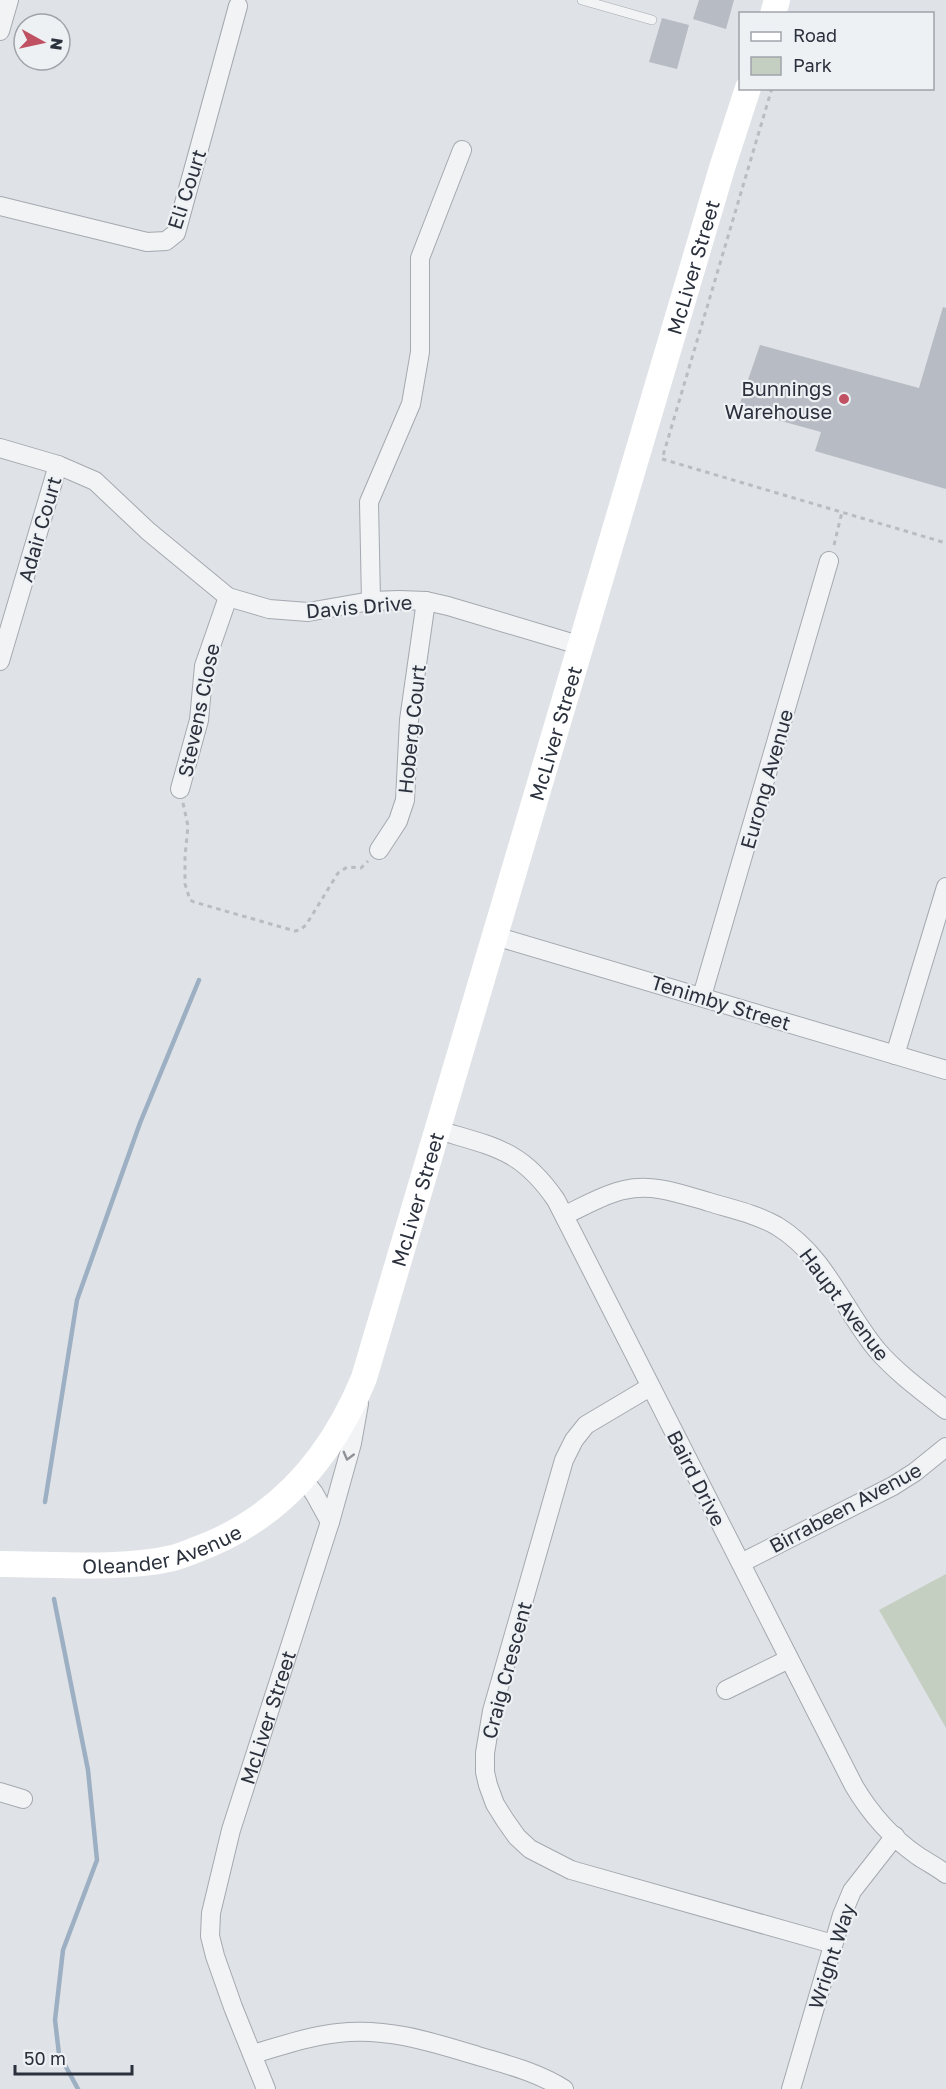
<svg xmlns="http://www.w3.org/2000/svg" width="946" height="2089" font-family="'Golos Text',sans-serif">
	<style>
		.green { fill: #c5cfc1 }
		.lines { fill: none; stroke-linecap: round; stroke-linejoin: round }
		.stream { stroke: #9db0c3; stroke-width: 4.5 }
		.building { fill: #b7bbc3 }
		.lane-casing { stroke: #a5a9b0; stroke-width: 10 }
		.street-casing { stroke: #a5a9b0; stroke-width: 20 }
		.path { stroke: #b9bcc1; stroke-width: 3; stroke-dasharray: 4.5 4.5; stroke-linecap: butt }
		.lane { stroke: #f1f3f5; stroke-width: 9 }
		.street { stroke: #f1f3f5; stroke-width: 18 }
		.secondary { stroke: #fff; stroke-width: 26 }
		.oneway { stroke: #8e9298 }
		.poi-dot { fill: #bf5163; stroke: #eef1f4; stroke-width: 2 }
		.labels { text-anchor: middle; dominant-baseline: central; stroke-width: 4.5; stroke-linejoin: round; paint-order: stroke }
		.street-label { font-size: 20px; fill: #2a303c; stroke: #eef1f4 }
		.poi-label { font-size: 20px; fill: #2a303c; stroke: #eef1f4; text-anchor: end }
	</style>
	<rect width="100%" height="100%" fill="#dfe2e6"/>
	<path class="green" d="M946 1574V1728L879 1610Z"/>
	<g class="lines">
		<path class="stream" d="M45 1502 77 1300 140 1123 199 980
			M54 1599 88 1770 97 1860 63 1950 55 2020 59 2054 78 2089"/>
	</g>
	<path class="building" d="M699 0H734L726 29 693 19Z
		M662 18 689 25 677 69 649 62Z
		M943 307 946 308V489L815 451 821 432 738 409 760 345 919 388Z"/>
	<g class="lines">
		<g class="lane-casing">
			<path id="lane" d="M582 0 652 20"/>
		</g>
		<g class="street-casing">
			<g id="street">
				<path d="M0 31 9 0"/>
				<path d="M0 206 147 242 166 241 176 233 238 6"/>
				<path d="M0 448 58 465 95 481 148 531 228 597 269 609 308 612 371 601 399 600 426 601 448 606 582 646"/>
				<path d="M371 601 369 502 411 404 420 352V258L462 150"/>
				<path d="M0 661 58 465"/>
				<path d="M180 789 199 720 204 666 228 597"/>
				<path d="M379 850 398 821 405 800 409 720 426 601"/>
				<path d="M495 936 946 1070"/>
				<path d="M702 996 829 561"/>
				<path d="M895 1055 946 887"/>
				<path d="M438 1130C494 1147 521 1149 556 1200L854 1786C870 1813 892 1838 918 1856 927 1862 937 1867 946 1874"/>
				<path d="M565 1215C583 1207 604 1194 624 1190 653 1183 681 1194 709 1202 732 1209 756 1214 777 1226 825 1255 843 1309 877 1350 897 1373 922 1391 946 1410"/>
				<path d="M650 1387 586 1425 574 1440 564 1460 492 1711 485 1753V1772L488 1785 495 1804 505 1820 517 1837 530 1849 571 1870 833 1944"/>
				<path d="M330 1522 352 1443 359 1404"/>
				<path d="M741 1563 893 1486 915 1472 946 1447"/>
				<path d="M726 1690 789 1659"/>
				<path d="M0 1792 23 1799"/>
				<path d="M253 2054C281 2046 309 2036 338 2033 386 2027 432 2042 478 2056 508 2065 537 2072 564 2089"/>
				<path id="s1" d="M266 2089 233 2007 215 1956 210 1936 211 1913 231 1830 330 1522 314 1493 303 1479"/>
				<path d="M791 2089 842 1915 852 1891 895 1836"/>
			</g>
		</g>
		<path class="path" d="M772 88 662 459 946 543
			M834 545 842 512
			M183 803 188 826 185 856V884L190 900 194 902 295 931 300 930 306 925 338 873 347 867 361 868 368 861"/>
		<use href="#lane" class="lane"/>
		<use href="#street" class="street"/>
		<g class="secondary">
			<path d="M773 14 777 0"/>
			<path id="s2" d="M0 1564C53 1564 122 1570 173 1558 181 1556 190 1552 198 1549 279 1519 332 1456 364 1378L722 168 748 88"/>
		</g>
	</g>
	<defs><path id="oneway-chevron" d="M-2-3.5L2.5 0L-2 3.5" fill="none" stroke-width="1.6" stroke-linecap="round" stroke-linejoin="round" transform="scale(1.5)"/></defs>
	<use class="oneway" href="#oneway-chevron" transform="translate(348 1456) rotate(105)"/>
	<circle class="poi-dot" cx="844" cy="399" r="6"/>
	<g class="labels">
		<g class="street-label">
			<text transform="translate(186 189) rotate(-72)">Eli Court</text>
			<text stroke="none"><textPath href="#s2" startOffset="1604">McLiver Street</textPath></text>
			<text transform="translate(39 529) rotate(-74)">Adair Court</text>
			<text transform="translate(359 606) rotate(-5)">Davis Drive</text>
			<text transform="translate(198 710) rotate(-78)">Stevens Close</text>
			<text transform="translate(411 729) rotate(-84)">Hoberg Court</text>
			<text stroke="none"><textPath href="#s2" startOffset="1118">McLiver Street</textPath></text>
			<text transform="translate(766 779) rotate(-74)">Eurong Avenue</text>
			<text transform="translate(721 1002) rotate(17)">Tenimby Street</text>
			<text stroke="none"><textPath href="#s2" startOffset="632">McLiver Street</textPath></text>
			<text transform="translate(845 1304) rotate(53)">Haupt Avenue</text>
			<text transform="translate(697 1478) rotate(63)">Baird Drive</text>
			<text transform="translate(845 1507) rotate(-28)">Birrabeen Avenue</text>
			<text stroke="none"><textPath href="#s2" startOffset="164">Oleander Avenue</textPath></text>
			<text transform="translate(506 1670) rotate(-75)">Craig Crescent</text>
			<text stroke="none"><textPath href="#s1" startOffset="390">McLiver Street</textPath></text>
			<text transform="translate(831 1956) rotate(-72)">Wright Way</text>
		</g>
		<g class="poi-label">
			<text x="832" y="388">Bunnings<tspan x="832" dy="23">Warehouse</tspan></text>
		</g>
	</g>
	<rect x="739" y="12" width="195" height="78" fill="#eef1f4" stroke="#a0a4aa" stroke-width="1.5"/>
	<rect x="751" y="32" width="30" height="9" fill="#ffffff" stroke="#a0a4aa" stroke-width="1.5"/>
	<text x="793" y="42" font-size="18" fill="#2a303c">Road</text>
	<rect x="751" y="57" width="30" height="18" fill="#c5cfc1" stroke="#a0a4aa" stroke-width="1.5"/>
	<text x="793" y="72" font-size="18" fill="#2a303c">Park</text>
	<g transform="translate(42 42) rotate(98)"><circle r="28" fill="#eef1f4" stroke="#a0a4aa" stroke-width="1.5"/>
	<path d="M0-4.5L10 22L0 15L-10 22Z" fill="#bf5163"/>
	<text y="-9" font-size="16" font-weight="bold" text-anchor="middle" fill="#2a303c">N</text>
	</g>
	<path d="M15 2065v9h117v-9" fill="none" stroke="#2a303c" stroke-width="3"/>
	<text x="24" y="2065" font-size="18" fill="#2a303c" stroke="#eef1f4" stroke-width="4.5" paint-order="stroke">50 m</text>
</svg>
